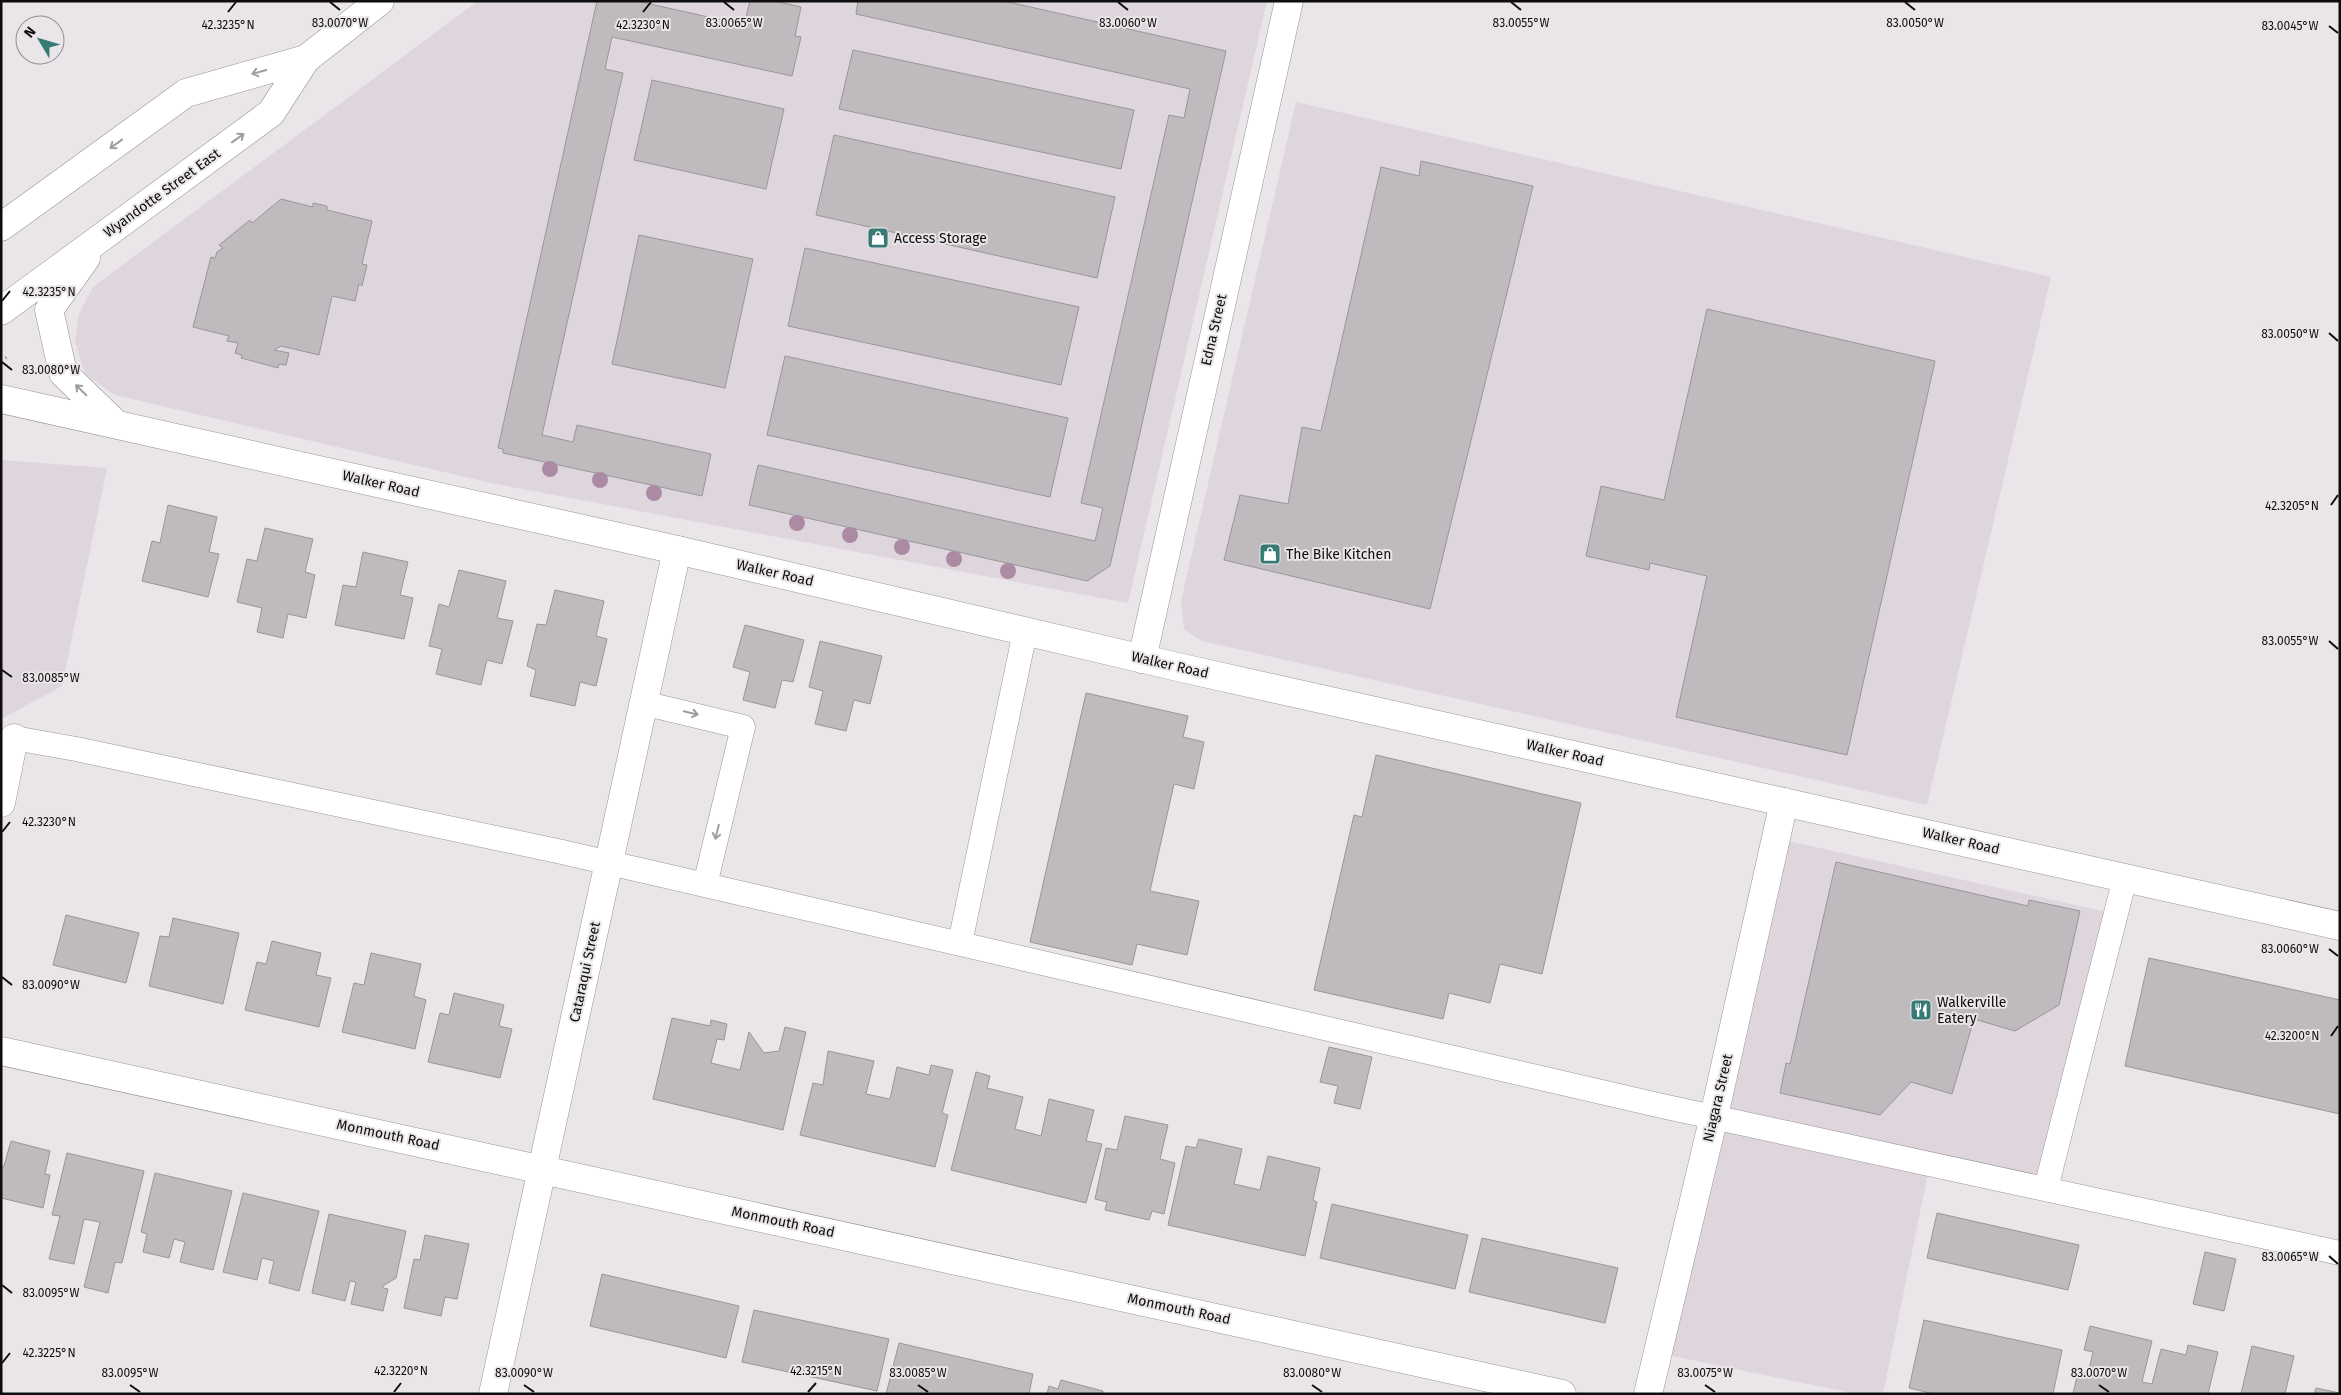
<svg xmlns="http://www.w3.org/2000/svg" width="2341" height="1395" font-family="'Fira Sans',sans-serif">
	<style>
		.built { fill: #dfd5dc }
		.building { fill: #bebabd; stroke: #999698 }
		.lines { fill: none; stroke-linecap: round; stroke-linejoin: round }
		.lane-casing { stroke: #999598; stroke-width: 25 }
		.street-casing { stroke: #999598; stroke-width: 29 }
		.secondary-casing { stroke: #999598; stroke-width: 29 }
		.path { stroke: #7b797b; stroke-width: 3; stroke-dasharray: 1 4; stroke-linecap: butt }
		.lane { stroke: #fff; stroke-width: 24 }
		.street { stroke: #fff; stroke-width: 28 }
		.secondary { stroke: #fff; stroke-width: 28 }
		.tree { fill: #ab8ba4 }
		.oneway { stroke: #9f9e9f }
		.ticks { fill: none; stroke: #0e0d0e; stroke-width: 2 }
		.labels { text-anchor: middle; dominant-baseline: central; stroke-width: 4; stroke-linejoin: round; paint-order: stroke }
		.street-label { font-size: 14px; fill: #0e0d0e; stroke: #e9e5e8 }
		.poi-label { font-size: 14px; fill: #0e0d0e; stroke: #e9e5e8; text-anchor: start }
		.ticks-label { font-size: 12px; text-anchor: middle; fill: #0e0d0e; stroke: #e9e5e8; stroke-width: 4; stroke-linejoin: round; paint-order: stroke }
	</style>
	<rect width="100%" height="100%" fill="#e9e5e8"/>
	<path class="built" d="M478 1H1267L1128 603 491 483 115 395 85 374 75 341 79 314 93 287Z
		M1296 102 2051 277 1927 805 1202 641 1184 629 1181 601Z
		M1 460 107 468 62 686 1 719Z
		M1775 838 2116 914 2046 1188 1930 1163 1883 1394H1857L1658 1353Z"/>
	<path class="building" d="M597 1H637L744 25 750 1H775L801 7 795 36 801 37 792 76 612 37 605 69 623 73 542 435 573 442 577 425 711 454 702 496 503 453V449L498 448Z
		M858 1H1004L1226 51 1110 566 1087 581 749 505 758 465 1095 541 1103 508 1081 503 1169 115 1184 118 1190 89 856 14Z
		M853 50 1134 110 1121 169 839 109Z
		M652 80 784 109 766 189 634 160Z
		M834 135 1115 197 1097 278 816 215Z
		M1421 161 1533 186 1430 609 1224 560 1240 495 1288 504 1302 427 1321 431 1381 167 1419 176Z
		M281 199 313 207V203L327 206V210L372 221 362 264 367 265 362 286 359 284 355 301 332 296 319 355 281 346 274 350 289 353 286 365 279 364 278 368 241 358 242 355 235 353 238 343 227 341 229 336 193 327 211 257 215 258 217 252 223 248 219 245 250 220 252 223Z
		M639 235 753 259 725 388 612 364Z
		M805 248 1079 307 1061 385 788 326Z
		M1707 309 1935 361 1847 755 1676 717 1707 576 1650 563 1649 570 1586 556 1601 486 1664 500Z
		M785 356 1068 418 1050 497 767 435Z
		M168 505 217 517 209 552 219 554 208 597 142 581 152 541 160 543Z
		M265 528 313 539 305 572 315 575 306 618 288 614 283 638 257 632 262 608 237 602 247 559 257 561Z
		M363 552 408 562 400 595 413 598 404 639 335 625 343 585 356 587Z
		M459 570 506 581 497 618 513 621 502 664 487 660 481 685 436 674 442 649 429 646 439 604 449 607Z
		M555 590 604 601 596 636 607 639 596 686 580 682 575 706 530 696 536 670 527 666 537 624 546 625Z
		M745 625 804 640 793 682 782 680 775 708 743 700 750 672 733 667Z
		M820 641 882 656 870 704 854 700 846 731 815 724 823 691 809 687Z
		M1086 693 1188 716 1183 737 1204 742 1194 789 1174 784 1150 891 1199 901 1187 955 1137 944 1132 965 1030 942Z
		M1376 755 1581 803 1542 974 1500 964 1490 1003 1449 993 1443 1019 1314 990 1354 815 1362 817Z
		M1836 862 2028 906 2029 900 2080 911 2059 1005 2015 1031 1974 1019 1952 1094 1911 1082 1880 1115 1780 1093 1786 1063 1790 1064Z
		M66 915 139 933 126 983 53 965Z
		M173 918 239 933 223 1004 149 986 160 936 169 937Z
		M272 941 321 953 316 975 331 978 319 1027 245 1010 257 962 266 964Z
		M371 953 421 964 414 996 426 1000 415 1049 342 1032 354 983 364 985Z
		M2149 958 2340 1000V1114L2125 1066Z
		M454 993 504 1005 499 1026 512 1029 500 1078 428 1062 440 1013 449 1015Z
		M672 1018 710 1026 711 1020 727 1024 724 1040 717 1039 711 1063 740 1070 749 1032 764 1053 779 1051 785 1027 806 1032 783 1130 653 1099Z
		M1329 1047 1372 1057 1360 1109 1334 1103 1338 1086 1320 1082Z
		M828 1051 874 1061 866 1094 890 1099 897 1067 929 1075 931 1065 953 1070 942 1113 948 1115 935 1167 800 1135 813 1083 823 1085Z
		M976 1072 990 1076 987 1088 1023 1097 1015 1129 1041 1136 1049 1099 1094 1110 1086 1141 1102 1144 1086 1203 951 1170Z
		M1125 1116 1168 1125 1160 1159 1175 1163 1164 1214 1152 1211 1149 1220 1105 1210 1107 1202 1095 1199 1106 1148 1117 1150Z
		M1199 1139 1242 1149 1234 1184 1260 1190 1268 1156 1320 1168 1313 1200 1317 1202 1305 1256 1168 1225 1186 1146 1196 1148Z
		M11 1141 50 1151 45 1174 50 1175 43 1208 1 1198V1167L4 1166Z
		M67 1153 144 1171 122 1263 115 1262 108 1293 84 1287 100 1222 84 1219 74 1264 49 1259 60 1216 52 1215Z
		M155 1173 232 1191 213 1270 180 1262 185 1242 174 1239 169 1258 143 1252 147 1234 141 1232Z
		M243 1193 319 1211 299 1291 269 1283 274 1261 262 1258 257 1280 223 1272Z
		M1332 1204 1468 1235 1455 1289 1320 1258Z
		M1937 1213 2079 1245 2068 1290 1927 1258Z
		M329 1214 406 1231 396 1278 383 1286V1288L388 1289 383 1311 351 1304 356 1282 350 1281 345 1301 312 1293Z
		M425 1235 469 1244 457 1299 445 1297 441 1316 404 1308 414 1259 420 1260Z
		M1482 1238 1618 1268 1605 1323 1469 1292Z
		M2205 1252 2236 1259 2224 1311 2193 1304Z
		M602 1274 739 1306 726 1358 590 1326Z
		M754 1310 889 1339 877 1391 742 1362Z
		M1924 1320 2062 1350 2053 1394H1934L1909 1388Z
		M2090 1326 2152 1341 2142 1382 2152 1384 2161 1349 2186 1355 2188 1345 2218 1352 2208 1394H2073L2078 1372 2088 1374 2093 1352 2084 1350Z
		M899 1343 1033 1374 1029 1394H886Z
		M2252 1346 2294 1356 2285 1394H2241Z
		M1061 1380 1103 1391 1102 1394H1047L1049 1386 1058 1389Z
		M2316 1388 2340 1393V1394H2314Z"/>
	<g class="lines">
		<g class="lane-casing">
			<path id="lane" d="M643 703 743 727 705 885
				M14 738 76 749 562 852 1662 1106 2340 1253
				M960 943 1025 632
				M2046 1188 2125 878"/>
		</g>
		<g class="street-casing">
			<path id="street" d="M1142 659 1289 1
				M1 803 14 738
				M1 1051 1562 1394
				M493 1394 677 550
				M1648 1394 1714 1116 1784 802"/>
		</g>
		<g class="secondary-casing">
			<path id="secondary" d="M1 227 186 93 306 59
				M86 258 49 310 63 373 116 424
				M1 311 271 113 306 59 380 1
				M1 399 677 550 1182 668 2340 926"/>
		</g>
		<path class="path" d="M1 360 10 356"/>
		<use href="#lane" class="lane"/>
		<use href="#street" class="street"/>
		<use href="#secondary" class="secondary"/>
	</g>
	<g class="tree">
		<circle cx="550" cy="469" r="8"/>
		<circle cx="600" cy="480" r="8"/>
		<circle cx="654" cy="493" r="8"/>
		<circle cx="797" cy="523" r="8"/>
		<circle cx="850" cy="535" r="8"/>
		<circle cx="902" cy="547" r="8"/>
		<circle cx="954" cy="559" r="8"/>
		<circle cx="1008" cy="571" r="8"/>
	</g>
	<defs><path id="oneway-shaft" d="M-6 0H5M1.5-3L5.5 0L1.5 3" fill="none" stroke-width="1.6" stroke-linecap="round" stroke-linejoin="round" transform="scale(1.25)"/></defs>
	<g class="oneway">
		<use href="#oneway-shaft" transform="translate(259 72) rotate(164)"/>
		<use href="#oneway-shaft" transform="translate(238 138) rotate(-36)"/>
		<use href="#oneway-shaft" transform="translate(116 144) rotate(144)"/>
		<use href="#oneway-shaft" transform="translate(81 390) rotate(-136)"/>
		<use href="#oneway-shaft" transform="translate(691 713) rotate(13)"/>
		<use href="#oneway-shaft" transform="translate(717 832) rotate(104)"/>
	</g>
	<path class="ticks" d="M330 2 340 10M724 2 734 10M1118 2 1128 10M1511 2 1521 10M1905 2 1915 10M228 12 236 2M643 12 651 2M2329 26 2338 33M2 301 10 291M2329 333 2338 341M2 362 12 370M2331 505 2338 495M2329 641 2338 649M2 670 12 677M2 832 10 822M2329 949 2338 956M2 977 12 985M2331 1036 2338 1026M2329 1256 2338 1264M2 1285 12 1293M2 1363 10 1353M130 1385 140 1392M524 1385 534 1392M918 1385 928 1392M1312 1385 1322 1392M1705 1385 1715 1392M2099 1385 2109 1392M394 1392 401 1383M808 1392 816 1383"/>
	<defs>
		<g id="shop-square" transform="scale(1.125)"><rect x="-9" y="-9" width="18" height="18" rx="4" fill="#357b74" stroke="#e9e5e8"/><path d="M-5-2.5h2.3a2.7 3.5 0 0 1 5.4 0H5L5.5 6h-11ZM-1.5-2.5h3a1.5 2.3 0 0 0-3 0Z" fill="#fff"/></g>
		<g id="restaurant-square" transform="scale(1.125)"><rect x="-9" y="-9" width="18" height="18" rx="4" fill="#357b74" stroke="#e9e5e8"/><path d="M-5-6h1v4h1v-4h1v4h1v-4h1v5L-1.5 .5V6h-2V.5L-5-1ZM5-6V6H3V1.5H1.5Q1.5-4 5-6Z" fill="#fff"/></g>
	</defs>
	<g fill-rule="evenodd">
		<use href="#shop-square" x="878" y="238"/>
		<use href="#shop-square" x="1270" y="554"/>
		<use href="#restaurant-square" x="1921" y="1010"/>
	</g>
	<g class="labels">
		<g class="street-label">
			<text transform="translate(162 193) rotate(-36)">Wyandotte Street East</text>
			<text transform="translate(1214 330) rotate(-77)">Edna Street</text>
			<text transform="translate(381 484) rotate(13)">Walker Road</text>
			<text transform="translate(775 573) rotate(13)">Walker Road</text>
			<text transform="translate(1170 665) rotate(13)">Walker Road</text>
			<text transform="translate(1565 753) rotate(13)">Walker Road</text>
			<text transform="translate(1961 841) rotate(13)">Walker Road</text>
			<text transform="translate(585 972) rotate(-78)">Cataraqui Street</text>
			<text transform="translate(1718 1098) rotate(-77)">Niagara Street</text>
			<text transform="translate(388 1135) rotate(12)">Monmouth Road</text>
			<text transform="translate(783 1222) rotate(12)">Monmouth Road</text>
			<text transform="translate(1179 1309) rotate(12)">Monmouth Road</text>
		</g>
		<g class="poi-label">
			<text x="894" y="238">Access Storage</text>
			<text x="1286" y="554">The Bike Kitchen</text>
			<text x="1937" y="1002">Walkerville<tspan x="1937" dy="16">Eatery</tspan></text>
		</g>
	</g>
	<g class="ticks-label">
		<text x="340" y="27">83.0070°W</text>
		<text x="734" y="27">83.0065°W</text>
		<text x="1128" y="27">83.0060°W</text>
		<text x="1915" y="27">83.0050°W</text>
		<text x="1521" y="27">83.0055°W</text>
		<text x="228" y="29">42.3235°N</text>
		<text x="643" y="29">42.3230°N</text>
		<text x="2290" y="30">83.0045°W</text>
		<text x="49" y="296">42.3235°N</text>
		<text x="2290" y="338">83.0050°W</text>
		<text x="51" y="374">83.0080°W</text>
		<text x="2292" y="510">42.3205°N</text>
		<text x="2290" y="645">83.0055°W</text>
		<text x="51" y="682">83.0085°W</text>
		<text x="49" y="826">42.3230°N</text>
		<text x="2290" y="953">83.0060°W</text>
		<text x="51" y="989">83.0090°W</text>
		<text x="2292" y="1040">42.3200°N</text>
		<text x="2290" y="1261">83.0065°W</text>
		<text x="51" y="1297">83.0095°W</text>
		<text x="49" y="1357">42.3225°N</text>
		<text x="401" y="1375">42.3220°N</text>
		<text x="816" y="1375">42.3215°N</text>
		<text x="130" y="1377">83.0095°W</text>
		<text x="524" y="1377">83.0090°W</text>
		<text x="918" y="1377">83.0085°W</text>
		<text x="1312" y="1377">83.0080°W</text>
		<text x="1705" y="1377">83.0075°W</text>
		<text x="2099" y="1377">83.0070°W</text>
	</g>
	<rect width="2341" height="1395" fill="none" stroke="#0e0d0e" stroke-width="5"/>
	<g transform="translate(40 40) rotate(308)"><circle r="24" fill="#e9e5e8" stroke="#918f91"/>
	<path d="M0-4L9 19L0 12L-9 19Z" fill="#357b74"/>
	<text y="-8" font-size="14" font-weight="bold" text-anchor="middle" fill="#0e0d0e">N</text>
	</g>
</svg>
